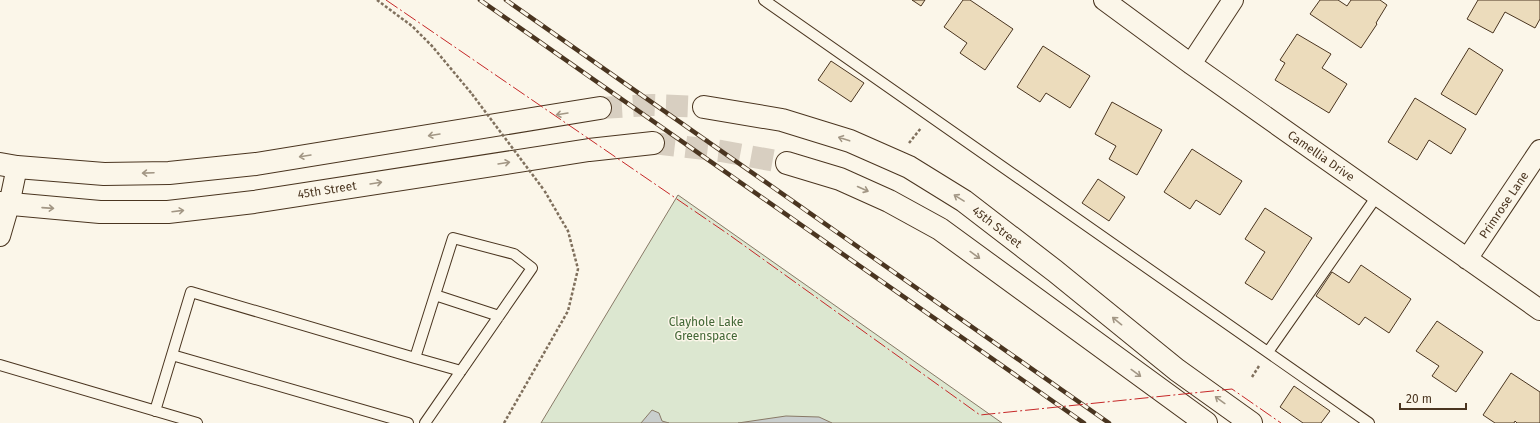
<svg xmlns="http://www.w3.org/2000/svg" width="1540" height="423" font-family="'Fira Sans',sans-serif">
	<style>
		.green { fill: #dce7d0; stroke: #887966 }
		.water { fill: #c9cecd; stroke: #887966 }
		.building { fill: #ecdcbc; stroke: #4a3520 }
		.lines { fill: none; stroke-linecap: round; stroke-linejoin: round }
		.secondary-tunnel { stroke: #d8cfc1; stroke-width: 22; stroke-dasharray: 22 11; stroke-linecap: butt }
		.service-casing { stroke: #4a3520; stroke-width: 12 }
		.minor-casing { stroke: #4a3520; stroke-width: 22 }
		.secondary-casing { stroke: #4a3520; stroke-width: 24 }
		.path { stroke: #7f6f5c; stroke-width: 2.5; stroke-dasharray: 3 2; stroke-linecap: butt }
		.service { stroke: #fbf6e9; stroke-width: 10 }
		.minor { stroke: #fbf6e9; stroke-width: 20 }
		.secondary { stroke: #fbf6e9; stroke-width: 22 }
		.rail-casing { stroke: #4a3520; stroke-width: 4.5 }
		.rail { stroke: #fbf6e9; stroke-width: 3; stroke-dasharray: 9; stroke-linecap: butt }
		.path-bridge { stroke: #7f6f5c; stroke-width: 2.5; stroke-dasharray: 3 2; stroke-linecap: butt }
		.power { stroke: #c62828; stroke-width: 1; stroke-dasharray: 14 3 2 3; stroke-linecap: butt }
		.oneway { stroke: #a29684 }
		.labels { text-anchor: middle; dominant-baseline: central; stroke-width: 3; stroke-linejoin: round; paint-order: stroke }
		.street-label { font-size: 12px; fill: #4a3520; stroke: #fbf6e9 }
		.park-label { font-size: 12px; fill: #436837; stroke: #fbf6e9 }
	</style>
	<rect width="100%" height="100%" fill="#fbf6e9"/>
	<path class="green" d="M678 195 1002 423H541Z"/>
	<path class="water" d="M652 410 659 413 662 421 669 423H641Z
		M786 416 819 417 832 423H738Z"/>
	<path class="building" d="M912 0H925L921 6Z
		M963 0H970L1013 29 985 70 960 53 967 43 944 27Z
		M1320 0H1338L1347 6 1351 0H1380L1387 5 1376 23 1377 24 1361 48 1310 14Z
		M1478 0H1540V19L1535 28 1505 12 1493 33 1467 19Z
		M1297 34 1331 54 1322 68 1347 84 1329 113 1275 80 1285 63 1280 60Z
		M1043 46 1090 76 1070 108 1046 93 1040 102 1017 87Z
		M1469 48 1503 70 1476 115 1441 94Z
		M831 61 864 83 851 102 818 80Z
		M1415 98 1466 129 1451 154 1429 140 1417 160 1388 142Z
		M1112 102 1162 130 1137 175 1109 159 1116 146 1095 134Z
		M1192 149 1242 181 1220 215 1196 200 1190 209 1164 192Z
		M1098 179 1125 197 1109 221 1082 203Z
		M1265 208 1312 238 1272 300 1245 283 1265 252 1245 239Z
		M1361 265 1411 299 1389 333 1365 317 1359 325 1316 296 1332 272 1349 283Z
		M1437 321 1483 352 1456 392 1432 376 1439 366 1416 351Z
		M1511 373 1540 392V423H1517L1515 421 1514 423H1495L1483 415Z
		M1294 386 1330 411 1321 423H1303L1280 407Z"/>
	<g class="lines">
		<path class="secondary-tunnel" d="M600 108 652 105 704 107
			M653 143 721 151 787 163"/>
		<g class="service-casing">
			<path id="service" d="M764 0 1369 423
				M435 295 499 316
				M1268 352 1377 196
				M172 355 408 423
				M415 358 461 371
				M0 365 197 423
				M155 411 191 292 415 358 453 238 514 254 532 268 425 423"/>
		</g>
		<g class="minor-casing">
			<path id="minor" d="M1104 0 1191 64 1540 310
				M1191 64 1233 0
				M0 236 9 205 17 167
				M1467 259 1540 150"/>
		</g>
		<g class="secondary-casing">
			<path id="secondary" d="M704 107 782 120 850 141 909 167 964 201 1055 271 1177 370 1251 423
				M787 163 840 179 889 201 940 229 1206 423
				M0 164 17 167 104 174 169 173 256 164 600 108
				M0 203 100 212H168L254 202 589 150 653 143"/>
		</g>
		<path class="path" d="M377 0 412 26 432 46 472 94
			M909 143 921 128
			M1252 377 1259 366
			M504 423 568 311 578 269 568 231 544 190"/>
		<use href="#service" class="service"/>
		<use href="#minor" class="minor"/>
		<use href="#secondary" class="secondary"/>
		<g class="rail-casing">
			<path id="rail" d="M480 0 1084 423
				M506 0 1109 423"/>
		</g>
		<use href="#rail" class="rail"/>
		<path class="path-bridge" d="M472 94 544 190"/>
		<path class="power" d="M386 0 728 234 980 415 1232 389 1281 423"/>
	</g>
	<defs><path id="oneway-shaft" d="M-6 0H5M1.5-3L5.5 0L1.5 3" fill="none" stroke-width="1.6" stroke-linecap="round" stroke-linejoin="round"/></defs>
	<g class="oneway">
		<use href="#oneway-shaft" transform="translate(562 114) rotate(171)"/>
		<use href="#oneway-shaft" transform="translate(434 135) rotate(171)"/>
		<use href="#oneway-shaft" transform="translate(844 139) rotate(-162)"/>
		<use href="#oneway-shaft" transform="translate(305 156) rotate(171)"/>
		<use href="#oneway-shaft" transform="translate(504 163) rotate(-9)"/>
		<use href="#oneway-shaft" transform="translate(148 173) rotate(178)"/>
		<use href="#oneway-shaft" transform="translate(376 183) rotate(-9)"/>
		<use href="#oneway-shaft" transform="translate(863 189) rotate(24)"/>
		<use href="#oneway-shaft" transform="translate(959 198) rotate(-148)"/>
		<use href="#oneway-shaft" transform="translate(48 208) rotate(4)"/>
		<use href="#oneway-shaft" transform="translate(178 211) rotate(-7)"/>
		<use href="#oneway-shaft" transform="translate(975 255) rotate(36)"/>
		<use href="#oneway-shaft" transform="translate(1117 321) rotate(-141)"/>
		<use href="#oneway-shaft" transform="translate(1136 373) rotate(36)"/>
		<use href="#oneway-shaft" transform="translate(1220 400) rotate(-144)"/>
	</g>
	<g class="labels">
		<g class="street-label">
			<text transform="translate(1321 156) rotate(35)">Camellia Drive</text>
			<text transform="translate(327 190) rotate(-9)">45th Street</text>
			<text transform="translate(1504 205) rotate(-56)">Primrose Lane</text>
			<text transform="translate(997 227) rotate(38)">45th Street</text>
		</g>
		<g class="park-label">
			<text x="706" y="322">Clayhole Lake<tspan x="706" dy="14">Greenspace</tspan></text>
		</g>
	</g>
	<path d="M1400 403v6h66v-6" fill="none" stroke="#4a3520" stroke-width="2"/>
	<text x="1406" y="403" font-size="12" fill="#4a3520" stroke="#fbf6e9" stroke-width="3" paint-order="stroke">20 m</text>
</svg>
